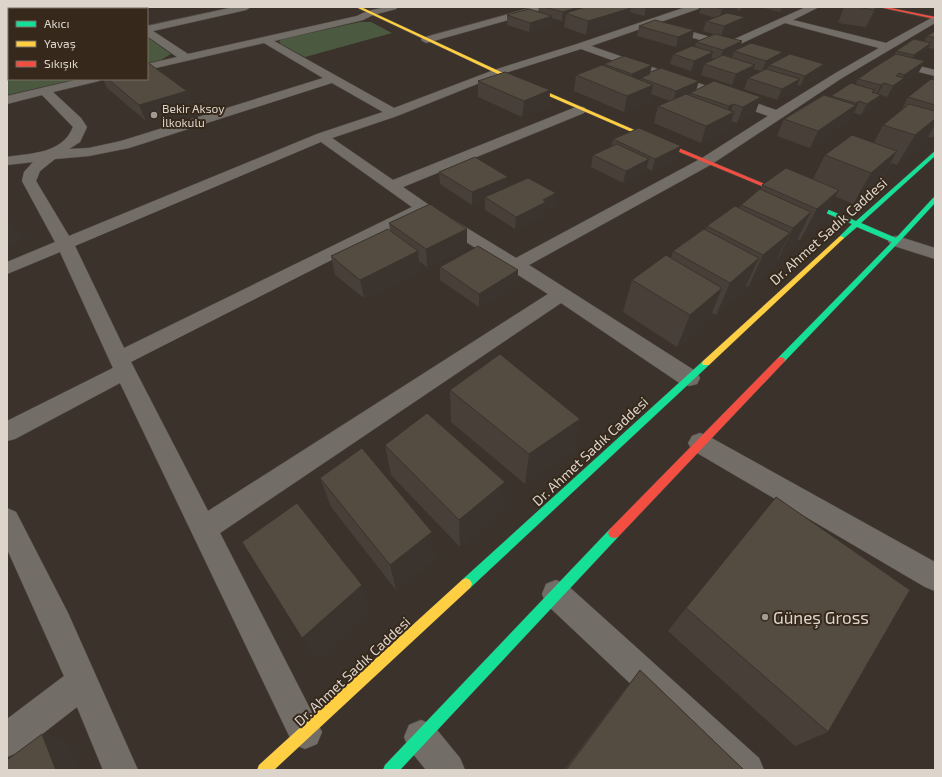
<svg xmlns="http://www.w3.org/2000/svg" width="942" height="777" font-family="'Exo 2',sans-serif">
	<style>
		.green { fill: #4b5941 }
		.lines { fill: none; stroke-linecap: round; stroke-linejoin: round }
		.street-casing { stroke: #564f49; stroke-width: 1 }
		.fast-casing { stroke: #564f49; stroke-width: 1 }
		.slow-casing { stroke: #564f49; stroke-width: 1 }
		.jam-casing { stroke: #564f49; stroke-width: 1 }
		.street { fill: #726d66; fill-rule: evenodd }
		.fast { fill: #16e098; fill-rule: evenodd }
		.slow { fill: #ffcf43; fill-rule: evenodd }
		.jam { fill: #f24e42; fill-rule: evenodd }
		.wall { fill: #484038; fill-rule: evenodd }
		.shaded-wall { fill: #3b342e }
		.building { fill: #544b41; stroke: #3b342e }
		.poi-dot { fill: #a49c94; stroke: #36291c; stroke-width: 1.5 }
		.labels { text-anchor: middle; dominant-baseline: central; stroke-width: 4; stroke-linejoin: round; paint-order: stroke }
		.far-poi-label { font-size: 12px; fill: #ddd5cc; stroke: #36291c; text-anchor: start }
		.street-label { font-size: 14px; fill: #ddd5cc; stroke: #36291c }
		.near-poi-label { font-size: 17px; fill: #ddd5cc; stroke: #36291c; text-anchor: start }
	</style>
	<rect width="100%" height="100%" fill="#3b332b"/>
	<path class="green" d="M360 22H371L392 33 305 57 281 44 279 41 283 39Z
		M147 37 171 54 161 60 147 63Z
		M9 63V79H77L7 95V64Z"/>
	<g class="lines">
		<g class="street-casing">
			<path id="street" d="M126 7H137L139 9H128Z
				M234 7H251L246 10 153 31 188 54 357 16C370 9 383 7 398 7L396 9 373 15 363 20 274 41 394 108 494 70 577 44 686 7H700L698 9 591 46 776 110 834 74 879 48 785 23 738 45 737 48 733 49 661 29 659 27 661 25 664 24 728 42 806 7H819L793 20 886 43 935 16V23L842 78 712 164 529 265 697 372 700 378 697 384 689 386 681 384 561 303 220 533 322 732 317 744 305 749 293 744 120 383 15 439 7 441V421L113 368 60 252 7 274V262L55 242 22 181 24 172 33 162 7 165V157C32 153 62 154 73 127L42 95 7 104V96L80 79H101L99 81 53 92 81 118 87 127 80 142 69 149 89 148 121 141 323 78 264 43 147 70V64L177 57 147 36V26ZM581 49 768 116 702 158 516 258 429 205 403 187 584 113 586 110 584 107H576L393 180 332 138 397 116 502 74ZM332 83 383 112 317 134 69 236 36 181 40 171 55 159 89 156 129 148ZM321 142 412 207 124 348 75 246ZM422 214 548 294 208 511 131 362Z
				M534 7H549L547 9 430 42 426 43 421 40 422 38Z
				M7 56H9V62H7Z
				M891 59 935 70V76L887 64 886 62Z
				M897 236 935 248V259L891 245 888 241 891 237Z
				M700 433 708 436 935 562V591L925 587 692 450 688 443 692 436Z
				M7 508 16 512 68 613 138 770H103L77 707 19 752 7 757V719L64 676 7 549Z
				M556 580 566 584 759 758 764 770H722L546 604 542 594 546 584Z
				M421 720 433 725 460 758 465 770H426L409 749 404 737 409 725Z"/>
		</g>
		<g class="fast-casing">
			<path id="fast" d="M935 151V156L861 223 896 238 933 198 935 197V203L899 242 784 362H778L777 360 778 358 892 242 857 227 843 239H839V237L852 224 793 199V197H797L856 221Z
				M706 360 709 361 710 363 709 365 470 588 466 590 462 588 460 584 462 580 703 361Z
				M614 528 618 529 620 533 618 537 400 770H383L385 765 610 529Z"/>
		</g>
		<g class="slow-casing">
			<path id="slow" d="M356 7H361L501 72 646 135 641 136 498 74Z
				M841 236 844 238 843 239 709 365H703L702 363 703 361 839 237Z
				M466 578 470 580 472 584 470 588 274 770H257L259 765 462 580Z"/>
		</g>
		<g class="jam-casing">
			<path id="jam" d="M879 7H886L935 17V19Z
				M641 134H645L798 198 793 199 641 136Z
				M781 357 784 358 785 360 784 362 618 537 614 538 610 537 608 533 610 529 778 358Z"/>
		</g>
		<use href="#street" class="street"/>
		<use href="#fast" class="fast"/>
		<use href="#slow" class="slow"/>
		<use href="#jam" class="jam"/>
	</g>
	<path class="wall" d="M539 7H666L665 8 644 16 630 12 628 21 586 35 564 27 565 20 562 21 551 18V25L529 32 507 25V15L538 12Z
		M701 7H750L740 11 737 10 736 12 732 14 742 27 722 36 740 49 780 60 820 75 800 86 797 85 795 90 777 100 744 89 748 78 762 71 753 69 751 75 732 85 701 75 704 65 691 71 670 64 673 54 695 47 696 42 714 34 703 31 706 21 715 18 699 13ZM733 54 732 58 728 57ZM711 58 716 59 710 61Z
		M760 7H793L780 12Z
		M844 7H877L872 17 866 27 838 23Z
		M639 26 692 40 676 47 637 36Z
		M935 31V49L928 48 914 58 919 72 901 84 898 88 887 97 881 95 875 106 861 115 854 113 852 114 848 121 810 148 777 136 784 119 831 97V96L855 85 858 79 895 55 896 51 924 42 927 36Z
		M604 64 650 72 696 90 761 97 755 113 737 123 731 121 729 129 701 143 654 123 658 106 670 101 651 94 650 101 624 112 574 91 576 75 604 66Z
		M935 74V135L932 138 928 137 925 142 897 165 891 163 880 182 853 204 835 196 822 222 800 240 797 239 795 244 778 259H777L774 265 748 287 746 286 744 290 716 315 712 313 709 320 677 347 623 312 632 280 671 258 673 251 706 230 707 226 739 208 741 205 761 189 762 185 813 179 825 155 874 143 883 125 901 111 908 97 932 79Z
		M103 79H147L187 91 193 107 146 121 107 88Z
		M478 81 550 90 549 106 522 117 478 97Z
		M613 139 677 158 652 171 647 168 646 171 623 183 591 167 593 155 612 146Z
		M439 172 507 187 555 206 545 210V214L515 229 485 210V199L472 205 440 184Z
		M389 223 467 229V247L427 267 419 261 420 270 364 298 335 275 331 256 390 231Z
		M440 267 518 270 517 283 479 307 440 280Z
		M450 390 580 419 573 449 525 484 451 422Z
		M385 445 502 511 460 547 391 475Z
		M320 478 435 558 396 590 331 507Z
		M686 608 828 732 795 746 668 631Z
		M640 670 744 770H564L625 689Z"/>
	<path class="shaded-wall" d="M110 7H119L120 9H99Z
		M578 7H588L566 13 565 20 562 21 563 12Z
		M646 7H666L665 8 644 16Z
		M728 7H738L736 12 719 19 722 9Z
		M741 7H750L740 11Z
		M782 7H793L780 12Z
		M876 7H877L872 17 866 27Z
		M631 8 628 21 586 35 588 21Z
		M552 16 551 25 529 32 530 23Z
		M745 17 742 27 721 36 724 26Z
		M694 30 692 40 676 47 678 37Z
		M742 41 739 51H734L733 54 720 60 723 50Z
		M931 43 928 48 911 61 914 55Z
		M713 52 710 63 704 64V65L691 71 694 61Z
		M783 52 779 63 769 65 768 68 762 71 766 61Z
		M925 61 919 72 901 84 898 88 887 97 893 86 901 80 904 75Z
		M824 64 820 75 800 86 805 76Z
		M652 65 650 74 648 73 647 76 641 78V79L630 84 632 74Z
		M755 65 751 75 732 85 736 74Z
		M800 79 795 90 777 100 782 89Z
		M699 81 696 91 690 93V94L673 102 676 91Z
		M884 83 878 94 876 96 881 85Z
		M653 85 650 101 624 112 627 96Z
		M550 90 549 106 522 117 524 101Z
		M187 91 193 107 146 121 139 105Z
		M881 95 875 106 861 115 867 104Z
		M761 97 755 113 737 123 743 107Z
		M859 101 854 113 852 114 848 121 810 148 818 131 855 105 856 103Z
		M733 104 730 115 734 112 729 129 701 143 706 126 725 117 729 106Z
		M935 119V125L925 142 897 165 915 135Z
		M681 146 677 158 652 171 655 159Z
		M897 151 880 182 853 204 871 173Z
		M649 159 646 171 623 183 626 171Z
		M508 177 507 189 485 197V199L472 205V192Z
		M839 190 822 222 800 240 817 209Z
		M556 193 555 206 545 210V214L515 229 516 217 543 200Z
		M811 212 795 244 778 259 793 228Z
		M7 216 22 240 7 245Z
		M467 229V247L427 267 426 249Z
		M790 233 774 265 748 287 763 255Z
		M418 251 420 270 364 298 360 280Z
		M759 258 744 290 716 315 730 283Z
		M518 270 517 283 479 307V294Z
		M722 288 709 320 677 347 690 315Z
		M580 419 573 449 525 484 529 454Z
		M505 482 502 511 460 547 459 520Z
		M432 532 435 558 396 590 390 565Z
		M362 585 371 609 317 658 302 638Z
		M42 734 66 742 78 770H56Z"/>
	<path class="building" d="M65 7H110L99 9H55Z
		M544 7H578L563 12Z
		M585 7H629L631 8 588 21 566 13Z
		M713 7H728L722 9Z
		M857 7H876L874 10Z
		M529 9 552 16 530 23 507 15Z
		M727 13 745 17 724 26 706 21Z
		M655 20 694 30 678 37 639 26Z
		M7 22H9V39L7 37Z
		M935 31V38L927 36Z
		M715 34 742 41 723 50 696 42Z
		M914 39 931 43 914 55 896 51Z
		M751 43 783 52 766 61 734 51Z
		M692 46 713 52 694 61 673 54Z
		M790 54 824 64 805 76 769 65Z
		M896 54 925 61 904 75 899 73 896 76 904 78 893 86 884 83 881 85 858 79 875 67Z
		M723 55 755 65 736 74 704 64Z
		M624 56 652 65 632 74 604 64Z
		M147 62 187 91 139 105 108 79H147Z
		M602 65 653 85 627 96 576 75Z
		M661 68 699 81 676 91 641 78 650 74 648 73Z
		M766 69 800 79 782 89 748 78Z
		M505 72 550 90 524 101 478 81Z
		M931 79 935 80V105L908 97Z
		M714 81 761 97 743 107 733 104 729 106 690 93Z
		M851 83 875 90 872 92 881 95 867 104 859 101 856 103 831 96Z
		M686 94 734 112 706 126 658 106Z
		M824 95 856 105 818 131 784 119Z
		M909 104 935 111V119L915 135 883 125Z
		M639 128 681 146 655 159 613 139Z
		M852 135 897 151 871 173 825 155Z
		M617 144 649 159 626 171 593 155Z
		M475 157 508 177 472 192 439 172Z
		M786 168 839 190 817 209 762 185Z
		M528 178 556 193 543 200 546 202 516 217 485 197Z
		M760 189 811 212 793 228 741 205Z
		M430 204 467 229 426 249 389 223Z
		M735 206 790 233 763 255 707 226Z
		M388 229 418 251 360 280 331 256Z
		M704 229 759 258 730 283 673 251Z
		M478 246 518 270 479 294 440 267Z
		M666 255 722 288 690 315 632 280Z
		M500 354 580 419 529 454 450 390Z
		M427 413 505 482 459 520 385 445Z
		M362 448 432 532 390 565 320 478Z
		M776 497 910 590 828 732 686 608Z
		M297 503 362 585 302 638 242 542Z
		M640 670 744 770H566Z
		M42 734 56 770H7V760Z"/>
	<g class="poi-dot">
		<circle cx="154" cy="115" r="4"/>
		<circle cx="765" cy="617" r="4"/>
	</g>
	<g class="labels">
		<g class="far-poi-label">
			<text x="162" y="108">Bekir Aksoy<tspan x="162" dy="14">İlkokulu</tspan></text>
		</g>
		<g class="street-label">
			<text transform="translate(828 231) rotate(-42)">Dr. Ahmet Sadık Caddesi</text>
			<text transform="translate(590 451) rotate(-43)">Dr. Ahmet Sadık Caddesi</text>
			<text transform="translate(352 671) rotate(-43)">Dr. Ahmet Sadık Caddesi</text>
		</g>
		<g class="near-poi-label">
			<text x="773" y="617">Güneş Gross</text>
		</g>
	</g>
	<rect width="942" height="777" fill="none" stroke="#ddd5cc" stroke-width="16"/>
	<rect x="8" y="8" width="140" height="72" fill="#36291c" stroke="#796e62"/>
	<rect x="16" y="21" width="20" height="6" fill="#16e098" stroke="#796e62"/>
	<text x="44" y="28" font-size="12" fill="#ddd5cc">Akıcı</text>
	<rect x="16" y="41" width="20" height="6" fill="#ffcf43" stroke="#796e62"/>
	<text x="44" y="48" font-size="12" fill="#ddd5cc">Yavaş</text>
	<rect x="16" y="61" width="20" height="6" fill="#f24e42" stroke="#796e62"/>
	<text x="44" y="68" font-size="12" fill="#ddd5cc">Sıkışık</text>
</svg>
